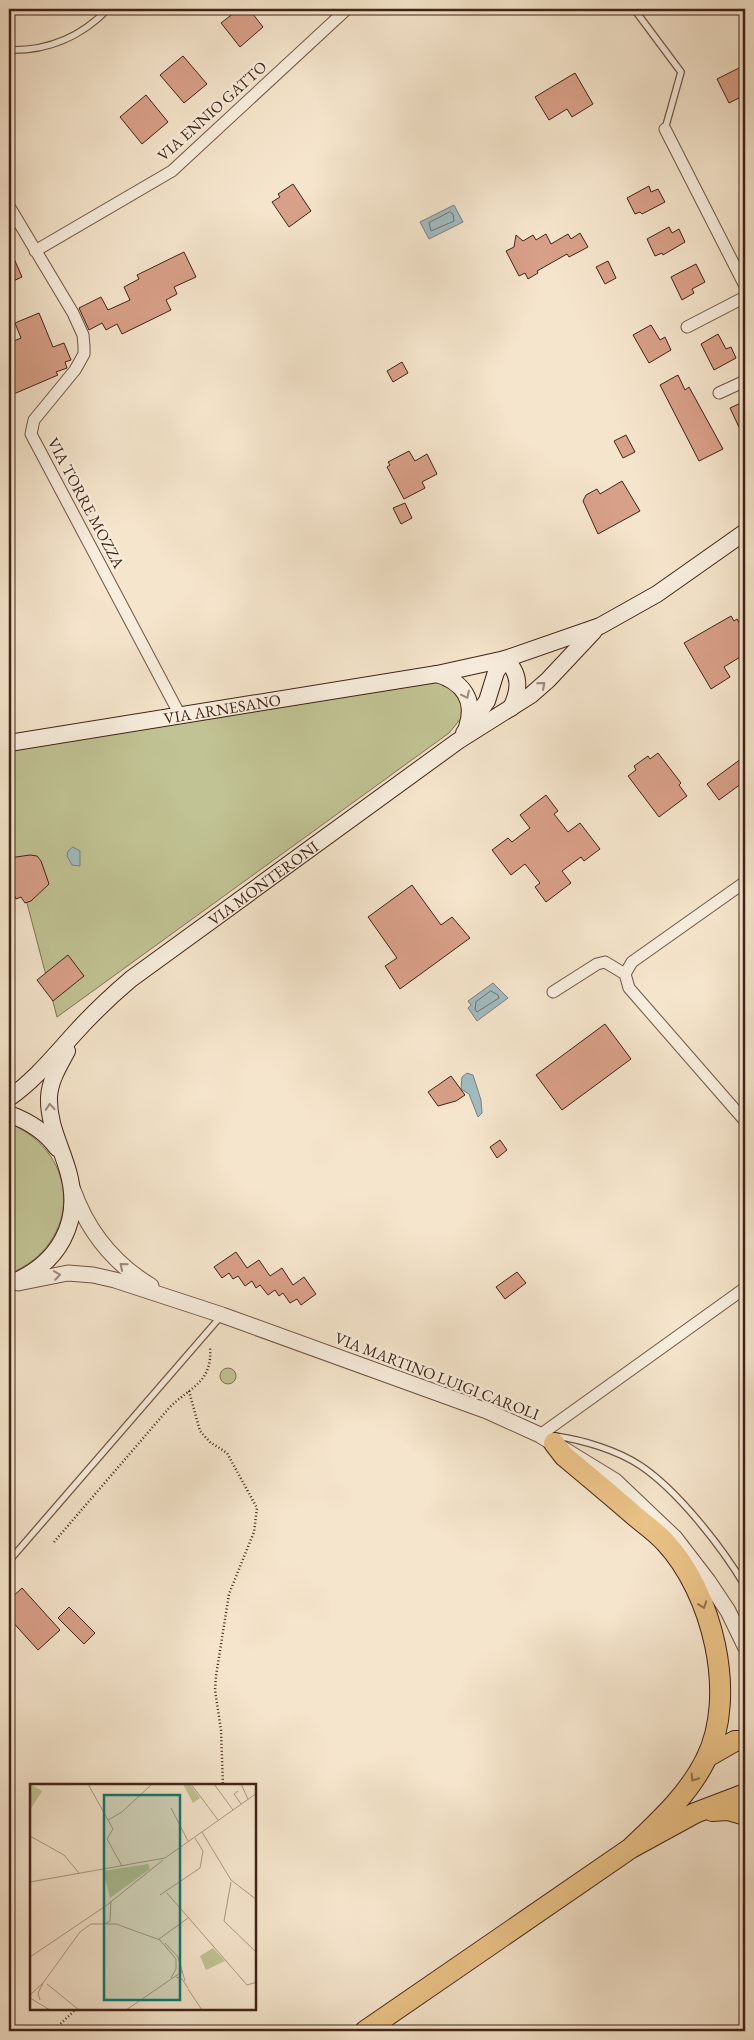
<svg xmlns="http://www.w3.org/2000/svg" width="754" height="2040" font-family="'EB Garamond',serif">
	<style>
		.green { fill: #c1c394; stroke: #817355 }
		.water { fill: #a1bcc2; stroke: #7b7f7d }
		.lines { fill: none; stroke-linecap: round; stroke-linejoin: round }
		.shore { stroke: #71706c; stroke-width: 1 }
		.building { fill: #d9a089; stroke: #412316 }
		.service-casing { stroke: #6e5444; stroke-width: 8 }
		.minor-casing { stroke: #6e5444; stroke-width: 13 }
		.tertiary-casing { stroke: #6e5444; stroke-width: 17 }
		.secondary-casing { stroke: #412316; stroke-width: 18 }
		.trunk-casing { stroke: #412316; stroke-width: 22 }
		.path { stroke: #412316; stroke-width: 2.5; stroke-dasharray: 1 2.5; stroke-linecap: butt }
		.service { stroke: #f8eede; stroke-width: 5.5 }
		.minor { stroke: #f8eede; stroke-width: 11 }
		.tertiary { stroke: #f8eede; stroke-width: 15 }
		.secondary { stroke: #f8eede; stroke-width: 16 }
		.trunk { stroke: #eac286; stroke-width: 20 }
		.oneway { stroke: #9c887a }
		.oneway2 { stroke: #96724e }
		.labels { text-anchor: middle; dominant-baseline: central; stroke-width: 4.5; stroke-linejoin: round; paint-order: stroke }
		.street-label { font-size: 16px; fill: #412316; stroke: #f8eede }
		.inset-road { fill: none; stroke: #ad9783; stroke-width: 1 }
		.view { fill: #0f766e; fill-opacity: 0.15; stroke: #0f766e; stroke-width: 2.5 }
		.inset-edge { fill: none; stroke: #412316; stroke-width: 2.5 }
	</style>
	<rect width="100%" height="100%" fill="#f5e5cc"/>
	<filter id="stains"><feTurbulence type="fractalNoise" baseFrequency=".004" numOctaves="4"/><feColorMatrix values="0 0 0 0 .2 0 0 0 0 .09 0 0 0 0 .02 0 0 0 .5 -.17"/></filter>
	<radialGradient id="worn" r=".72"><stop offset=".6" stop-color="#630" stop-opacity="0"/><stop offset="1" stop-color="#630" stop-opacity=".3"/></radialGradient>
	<path class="green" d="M438 682 449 684 463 705 462 717 449 733 57 1017 9 835V751Z
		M9 1123C82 1154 82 1244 9 1274Z
		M220 1376a8 8 0 1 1 16 0a8 8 0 1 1-16 0Z"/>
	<path class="water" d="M454 205 463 222 429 239 420 222Z
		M73 847 80 851V866L72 865 67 856 68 851Z
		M493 983 508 998 477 1021 468 1008 471 1005 468 1001Z
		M467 1073 473 1075 481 1100 482 1113 478 1117 469 1094 461 1089 462 1077Z"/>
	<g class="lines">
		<path class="shore" d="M450 212 453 214 454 221 431 231 429 223Z
			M491 991 498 995 499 998 477 1012 475 1009 476 1002Z"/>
	</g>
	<path class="building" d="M239 9H249L263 27 240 47 221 23Z
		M183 56 207 84 184 103 160 75Z
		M745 65V95L729 103 717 79Z
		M575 73 593 104 572 117 567 109 549 120 535 97Z
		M146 95 168 122 142 144 120 117Z
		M293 184 311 211 289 227 272 202 280 197 278 194Z
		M649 186 651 192 658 189 665 202 642 214 640 212 635 214 627 198Z
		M669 227 672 233 679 229 685 242 663 255 662 253 655 256 647 239Z
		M580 233 588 247 569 257 567 254 537 271 538 273 528 279 525 273 519 276 506 251 514 247 516 235 523 241 533 235 536 240 546 234 551 244 568 234 571 239Z
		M9 247 22 277 9 283Z
		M184 252 196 277 174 287 177 294 166 300 171 310 122 334 117 324 106 330 102 323 89 330 79 308 101 297 108 310 130 300 124 287 139 279 137 275Z
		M608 261 616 278 605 284 596 267Z
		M696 264 705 282 692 289 694 293 682 300 671 277Z
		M39 313 53 347 64 343 71 360 65 362 67 368 56 372 58 375 9 396V343L21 338 15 323Z
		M651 325 660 340 665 337 671 350 649 363 633 335Z
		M718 334 726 349 731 347 736 358 714 370 701 344Z
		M402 362 408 373 393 382 387 371Z
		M678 375 685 390 689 387 723 449 699 461 660 385Z
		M745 401V440L730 408Z
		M626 435 635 452 623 458 614 441Z
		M409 451 415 461 427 454 437 474 422 482 425 488 404 499 387 467 390 465 388 462Z
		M622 481 640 511 598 534 583 501 586 495 597 489 600 494Z
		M405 503 412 518 401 524 393 508Z
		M731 616 734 621 737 619 745 633V654L724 667 730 677 711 689 684 643Z
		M658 753 681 783 679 785 687 796 659 817 628 776 636 770 634 766 648 756 650 759Z
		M745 756V781L719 800 707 784Z
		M546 795 558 811 554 814 568 832 580 823 600 849 584 861 581 857 562 871 571 883 546 902 535 887 540 883 525 864 511 875 492 850 508 838 512 842 530 828 520 815Z
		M30 855 37 856 41 861 49 884 31 901 25 903 21 897 16 899 9 882V858Z
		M412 885 441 925 452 917 470 938 400 989 385 966 397 958 368 917Z
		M68 955 84 976 53 1001 37 980Z
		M605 1024 631 1059 562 1110 536 1075Z
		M451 1076 465 1095 456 1101 438 1106 428 1092Z
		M500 1140 507 1150 497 1158 490 1147Z
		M236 1252 247 1268 259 1260 270 1276 282 1268 293 1285 304 1277 316 1294 301 1305 297 1299 290 1303 283 1293 279 1296 275 1290 268 1295 260 1285 256 1288 252 1281 245 1286 238 1276 233 1279 229 1273 222 1278 214 1267Z
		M517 1272 526 1283 505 1299 496 1287Z
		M22 1588 60 1630 38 1650 9 1618V1600Z
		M69 1607 95 1633 84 1644 58 1618Z"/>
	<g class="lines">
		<g class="service-casing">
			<path id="service" d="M634 9 681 72 665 129
				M9 50C48 51 82 36 108 9
				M555 1436C583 1440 617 1450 641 1466 678 1491 722 1547 745 1586
				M9 1561 222 1315"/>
		</g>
		<g class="minor-casing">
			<path id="minor" d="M665 129 745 286
				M9 206 73 313 83 335 84 346V354L75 370 34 420 31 434 180 715
				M35 251 172 171 347 9
				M687 327 745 297
				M719 393 745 381
				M625 974 629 988 745 1121
				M553 992 597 964 605 962 625 974 632 962 745 882
				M540 1435 745 1288"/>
		</g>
		<g class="tertiary-casing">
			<path id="tertiary" d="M73 1190C88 1232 113 1263 151 1286
				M18 1283 68 1273 93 1275 115 1280 222 1315 487 1411 540 1435 615 1481 675 1538 708 1581 728 1611 745 1646"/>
		</g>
		<g class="secondary-casing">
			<g id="secondary">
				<path d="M505 659C521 674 520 690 511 708"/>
				<path d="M437 674C463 682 476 700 467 727"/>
				<path d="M464 733 487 701 496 672 505 659"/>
				<path id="s1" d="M9 743 437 674 505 659 600 626 657 594 745 532"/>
				<path id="s2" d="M9 1098C35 1080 54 1056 75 1033 92 1014 111 996 131 979L458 741 531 695 548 680 594 631"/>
				<path d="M9 1114C28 1121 45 1131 57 1148"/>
				<path d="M9 1284C58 1265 83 1223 68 1171 61 1146 48 1124 49 1097 50 1080 59 1066 67 1051"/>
			</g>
		</g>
		<g class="trunk-casing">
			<path id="trunk" d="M554 1443 564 1456C588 1476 612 1496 636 1517 646 1525 657 1533 665 1542 712 1592 738 1695 706 1759 689 1794 659 1821 631 1848
				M707 1757 735 1741H745
				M712 1811 728 1810 745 1815
				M365 2031 631 1848 695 1813 745 1794"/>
		</g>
		<path class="path" d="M189 1391 200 1431 210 1442 227 1453 257 1508 254 1532 229 1594 216 1676 215 1690 221 1730 223 1785
			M54 1542 169 1408C191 1386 213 1383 210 1346
			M53 2031 76 2009"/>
		<use href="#service" class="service"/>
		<use href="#minor" class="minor"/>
		<use href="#tertiary" class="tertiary"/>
		<use href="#secondary" class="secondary"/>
		<use href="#trunk" class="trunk"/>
	</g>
	<defs><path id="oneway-chevron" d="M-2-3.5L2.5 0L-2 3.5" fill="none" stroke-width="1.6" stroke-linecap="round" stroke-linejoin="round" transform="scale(1.25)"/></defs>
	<g class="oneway">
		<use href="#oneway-chevron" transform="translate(542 685) rotate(-41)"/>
		<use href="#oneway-chevron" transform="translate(466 695) rotate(64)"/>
		<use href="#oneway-chevron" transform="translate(50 1107) rotate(-94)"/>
		<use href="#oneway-chevron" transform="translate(123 1266) rotate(-140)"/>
		<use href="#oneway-chevron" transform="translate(57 1275) rotate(-9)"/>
	</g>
	<g class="oneway2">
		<use href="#oneway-chevron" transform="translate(703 1605) rotate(71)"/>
		<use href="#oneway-chevron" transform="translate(694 1778) rotate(122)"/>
	</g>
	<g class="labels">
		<g class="street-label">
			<text transform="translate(212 111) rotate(-42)">VIA ENNIO GATTO</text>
			<text transform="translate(86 503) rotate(62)">VIA TORRE MOZZA</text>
			<text stroke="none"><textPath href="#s1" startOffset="216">VIA ARNESANO</textPath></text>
			<text stroke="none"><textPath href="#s2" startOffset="334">VIA MONTERONI</textPath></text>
			<text transform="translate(437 1376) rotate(21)">VIA MARTINO LUIGI CAROLI</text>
		</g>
	</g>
	<g transform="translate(30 1784)">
		<rect width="226" height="226" fill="#f5e5cc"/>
		<path d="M0 0 12 7 0 26ZM153 0H160L170 14 163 19ZM118 80 120 85 80 114 73 87ZM183 164 195 177 176 186 170 172Z" fill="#c1c394"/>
		<path class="inset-road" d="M58 0 83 45 77 55 92 82M161 0 188 36M184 0 203 26M211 0 218 15M208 7 204 10 211 20M141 24 158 57M78 36 92 28 122 0M172 48 201 96 227 116M0 52 34 71 49 89M0 98 135 74 227 9M201 98 194 137 227 169M137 109 217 201 227 198M130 111 170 84 173 67 165 54M76 140H86L130 156M129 155 158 134M130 156 146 175V185L141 194M135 159 148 173 155 197M0 173 77 121 133 76M146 193 152 195 158 204M17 200 49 226M158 205 172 226M0 211 13 199 50 148 61 140H75L80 137 81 117M0 214 20 226M10 216 8 209 13 199M96 226 153 187"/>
		<path class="view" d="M74 11H150V216H74Z"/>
		<rect width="226" height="226" class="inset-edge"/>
	</g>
	<rect width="754" height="2040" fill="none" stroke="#f5e5cc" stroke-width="30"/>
	<rect x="10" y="10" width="734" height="2020" fill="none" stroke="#412316" stroke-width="2.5"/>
	<rect x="15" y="15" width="724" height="2010" fill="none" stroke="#412316"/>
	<rect width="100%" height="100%" filter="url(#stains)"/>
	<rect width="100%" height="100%" fill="url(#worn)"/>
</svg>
